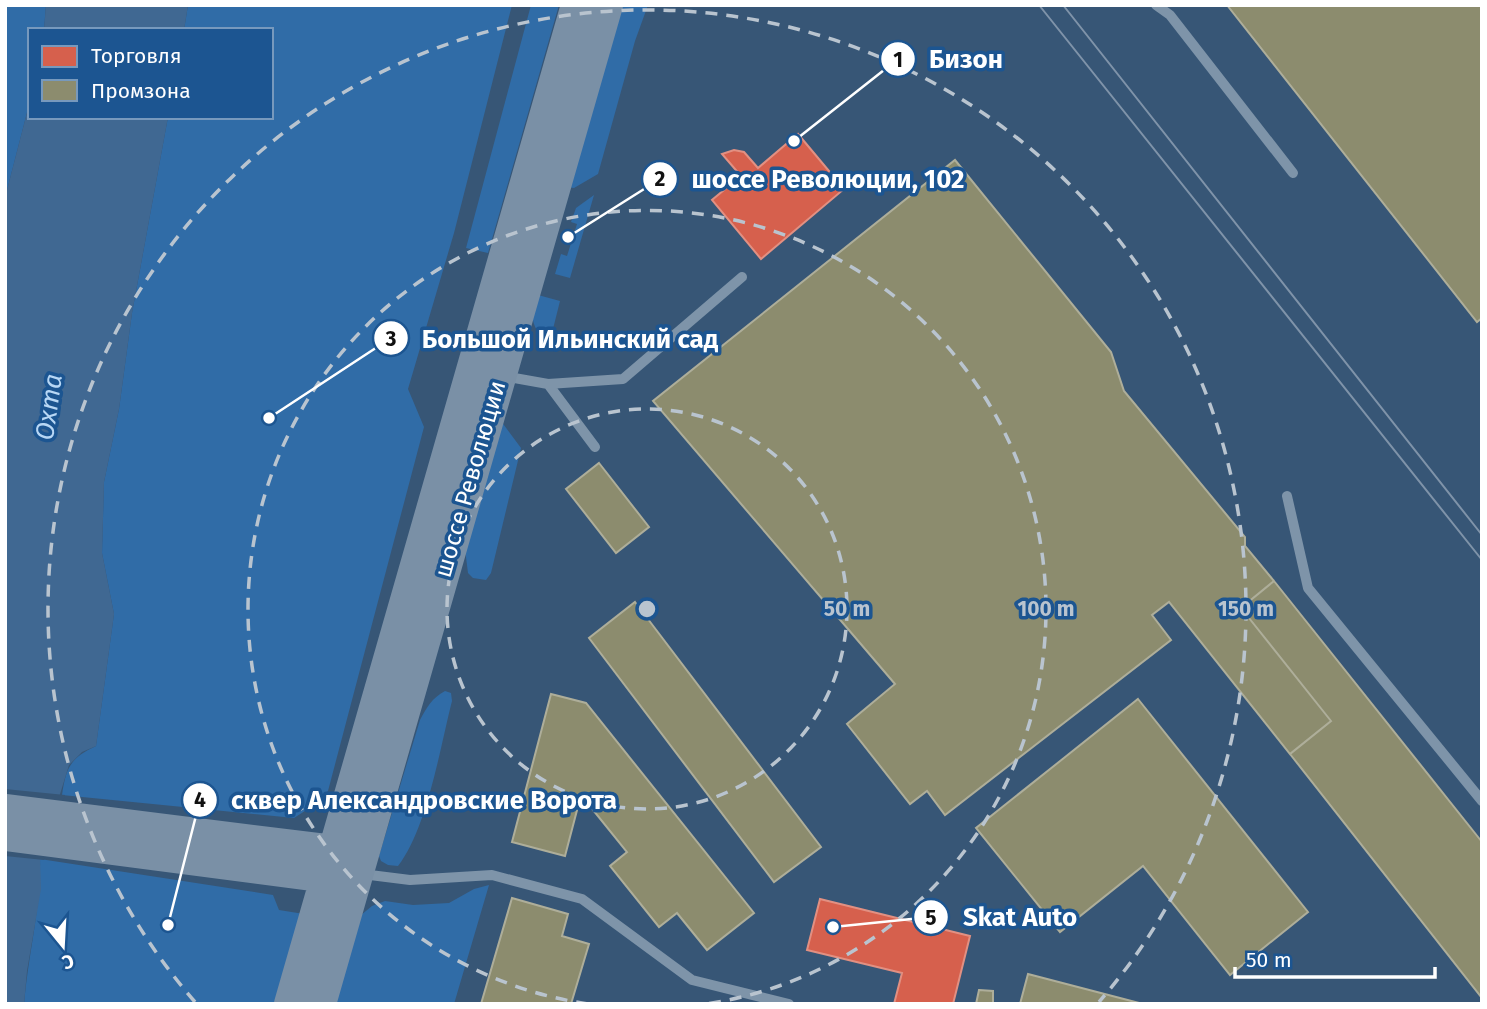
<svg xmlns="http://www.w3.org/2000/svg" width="1487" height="1009" font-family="'Fira Sans',sans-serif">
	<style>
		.green { fill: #306ca7 }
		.water { fill: #406892 }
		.pier { fill: #375676 }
		.shops { fill: #d6604d; stroke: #e29082; stroke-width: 2 }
		.industry { fill: #8c8c6e; stroke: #aeae9a; stroke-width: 2 }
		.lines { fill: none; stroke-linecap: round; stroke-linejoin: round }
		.lane { stroke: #7e94a9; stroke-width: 10 }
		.secondary { stroke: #7a90a6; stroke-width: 32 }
		.tram { stroke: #7f93a9; stroke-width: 2 }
		.ring { fill: none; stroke: #b9c4cf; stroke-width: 3.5; stroke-dasharray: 12 9 }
		.labels { text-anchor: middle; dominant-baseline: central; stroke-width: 7; stroke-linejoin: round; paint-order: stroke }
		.street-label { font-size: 24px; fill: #fff; stroke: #1c5591 }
		.water-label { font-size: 26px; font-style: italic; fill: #b8d7f5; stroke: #1c5591 }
		.centre { fill: #b9c4cf; stroke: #1c5591; stroke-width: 3.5 }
		.ring-label { font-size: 21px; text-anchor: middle; font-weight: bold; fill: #b9c4cf; stroke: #1c5591; stroke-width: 7; stroke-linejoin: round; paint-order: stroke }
		.leader { fill: none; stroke: #fff; stroke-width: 2.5 }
		.callout-dot { fill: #fff; stroke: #1c5591; stroke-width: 2.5 }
		.mark-label { font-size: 21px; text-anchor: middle; font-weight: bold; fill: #111 }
		.callout-label { font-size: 26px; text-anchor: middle; font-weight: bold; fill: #fff; stroke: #1c5591; stroke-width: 7; stroke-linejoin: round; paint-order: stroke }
	</style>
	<rect width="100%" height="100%" fill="#375676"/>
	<path class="green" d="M5 5H46L44 30H30V101L5 198Z
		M188 5H512L454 233 408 389 424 427 328 791 311 807 294 818 62 795C66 768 70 758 96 746L114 614 102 553 104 482 119 409 132 313 168 117H271V30H184Z
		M531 5H559L488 253 466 248Z
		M620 5H648L635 41 598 174 574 188 567 187Z
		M594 195 570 278 555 274 561 254 567 256 577 224 571 222 576 208Z
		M538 295 560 301 549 345C531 326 529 319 538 295Z
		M501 421 521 448 491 573 486 580 473 578 468 573 465 549Z
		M445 691 451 693 452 701C440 748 427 829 398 866L388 865 381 861 379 856 420 720C427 707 432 698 445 691Z
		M40 859 273 895 279 910 304 914 277 1004H24C28 955 41 908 40 859Z
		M489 885 454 1004H334L355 920 372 906 385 901 413 905 449 903 474 889Z"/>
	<path class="water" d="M46 5H188L184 30H44Z
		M30 101V117H168L132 313 119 409 104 482 102 553 114 614 96 746 82 752 69 765 40 859 41 889 27 971 24 1004H5V198Z"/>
	<path class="pier" d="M5 789 65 795 44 860 5 856Z"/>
	<path class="shops" d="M798 134 844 189 761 259 712 200 741 176 722 154 734 150 744 152 758 168Z
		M820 899 970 936 953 1004H894L902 973 807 950Z"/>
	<path class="industry" d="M1227 5H1482V318L1477 322Z
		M955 160 1111 352 1124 391 1245 537V546L1274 581 1241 608 1331 721 1290 754 1169 602 1152 615 1171 640 945 815 927 791 910 804 847 724 895 684 653 401Z
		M599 463 649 527 616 553 566 489Z
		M1274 581 1482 842V998L1290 754 1331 721 1241 608Z
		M635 602 821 847 774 882 589 638Z
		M551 694 586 703 754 913 707 950 677 913 659 927 610 866 627 852 581 795 565 856 512 842Z
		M1138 699 1308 912 1230 975 1143 866 1060 932 976 828Z
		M512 898 568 914 562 936 589 944 571 1004H481Z
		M1028 974 1143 1004H1020Z
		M979 990 993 991V1004H976Z"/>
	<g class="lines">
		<path class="lane" d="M1156 5 1170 15 1293 173
			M503 376 548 384 623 379 742 277
			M548 384 595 447
			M1287 496 1308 588 1482 801
			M362 874 410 880 492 875 582 899 692 980 789 1004"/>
		<path class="secondary" d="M5 810 334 851 349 865
			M5 835 327 877 347 874
			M290 1004 577 5
			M320 1004 607 5"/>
		<path class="tram" d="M1039 5 1482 560
			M1063 5 1482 535"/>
	</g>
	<g class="ring">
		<circle cx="647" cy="609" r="200"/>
		<path d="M588 1004A399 399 0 1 1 706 1004"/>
		<path d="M195 1002A599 599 0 1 1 1099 1002"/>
	</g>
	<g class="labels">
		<g class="street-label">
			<text transform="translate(470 479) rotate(-74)">шоссе Революции</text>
		</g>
		<g class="water-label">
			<text transform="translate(49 407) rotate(-82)">Охта</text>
		</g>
	</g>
	<circle cx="647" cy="609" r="10" class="centre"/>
	<g class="ring-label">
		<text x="847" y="616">50 m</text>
		<text x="1046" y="616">100 m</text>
		<text x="1246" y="616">150 m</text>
	</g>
	<path class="leader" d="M794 141L898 59M568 237L660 179M269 418L391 338M168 925L200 800M833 927L931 917"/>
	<g class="callout-dot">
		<circle cx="794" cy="141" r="7"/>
		<circle cx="568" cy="237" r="7"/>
		<circle cx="269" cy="418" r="7"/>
		<circle cx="168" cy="925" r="7"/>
		<circle cx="833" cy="927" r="7"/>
		<circle cx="898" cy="59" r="18"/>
		<circle cx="660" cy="179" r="18"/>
		<circle cx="391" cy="338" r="18"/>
		<circle cx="200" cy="800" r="18"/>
		<circle cx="931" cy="917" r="18"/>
	</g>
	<g class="mark-label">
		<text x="898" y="67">1</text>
		<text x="660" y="186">2</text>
		<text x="391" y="346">3</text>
		<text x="200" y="807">4</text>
		<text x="931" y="925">5</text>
	</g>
	<g class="callout-label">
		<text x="966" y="68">Бизон</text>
		<text x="828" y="188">шоссе Революции, 102</text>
		<text x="570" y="348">Большой Ильинский сад</text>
		<text x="424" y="809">сквер Александровские Ворота</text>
		<text x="1020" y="926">Skat Auto</text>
	</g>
	<rect width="1487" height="1009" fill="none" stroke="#ffffff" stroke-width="14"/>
	<rect x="28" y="28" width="245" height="91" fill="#1c5591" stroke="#7799bd" stroke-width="2"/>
	<rect x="42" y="46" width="35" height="21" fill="#d6604d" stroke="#7799bd" stroke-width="2"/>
	<text x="91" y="63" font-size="21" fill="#ffffff">Торговля</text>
	<rect x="42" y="80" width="35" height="21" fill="#8c8c6e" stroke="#7799bd" stroke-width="2"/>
	<text x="91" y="98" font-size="21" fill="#ffffff">Промзона</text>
	<g transform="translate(63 946) rotate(162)" stroke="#1c5591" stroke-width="5" paint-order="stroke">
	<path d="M0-5L12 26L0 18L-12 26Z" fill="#ffffff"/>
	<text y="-10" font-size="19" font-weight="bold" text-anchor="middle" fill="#ffffff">С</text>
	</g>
	<path d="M1235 967v10h200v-10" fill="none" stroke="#ffffff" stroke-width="3.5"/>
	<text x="1246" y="967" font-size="21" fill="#ffffff" stroke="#1c5591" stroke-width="5" paint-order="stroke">50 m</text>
</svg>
